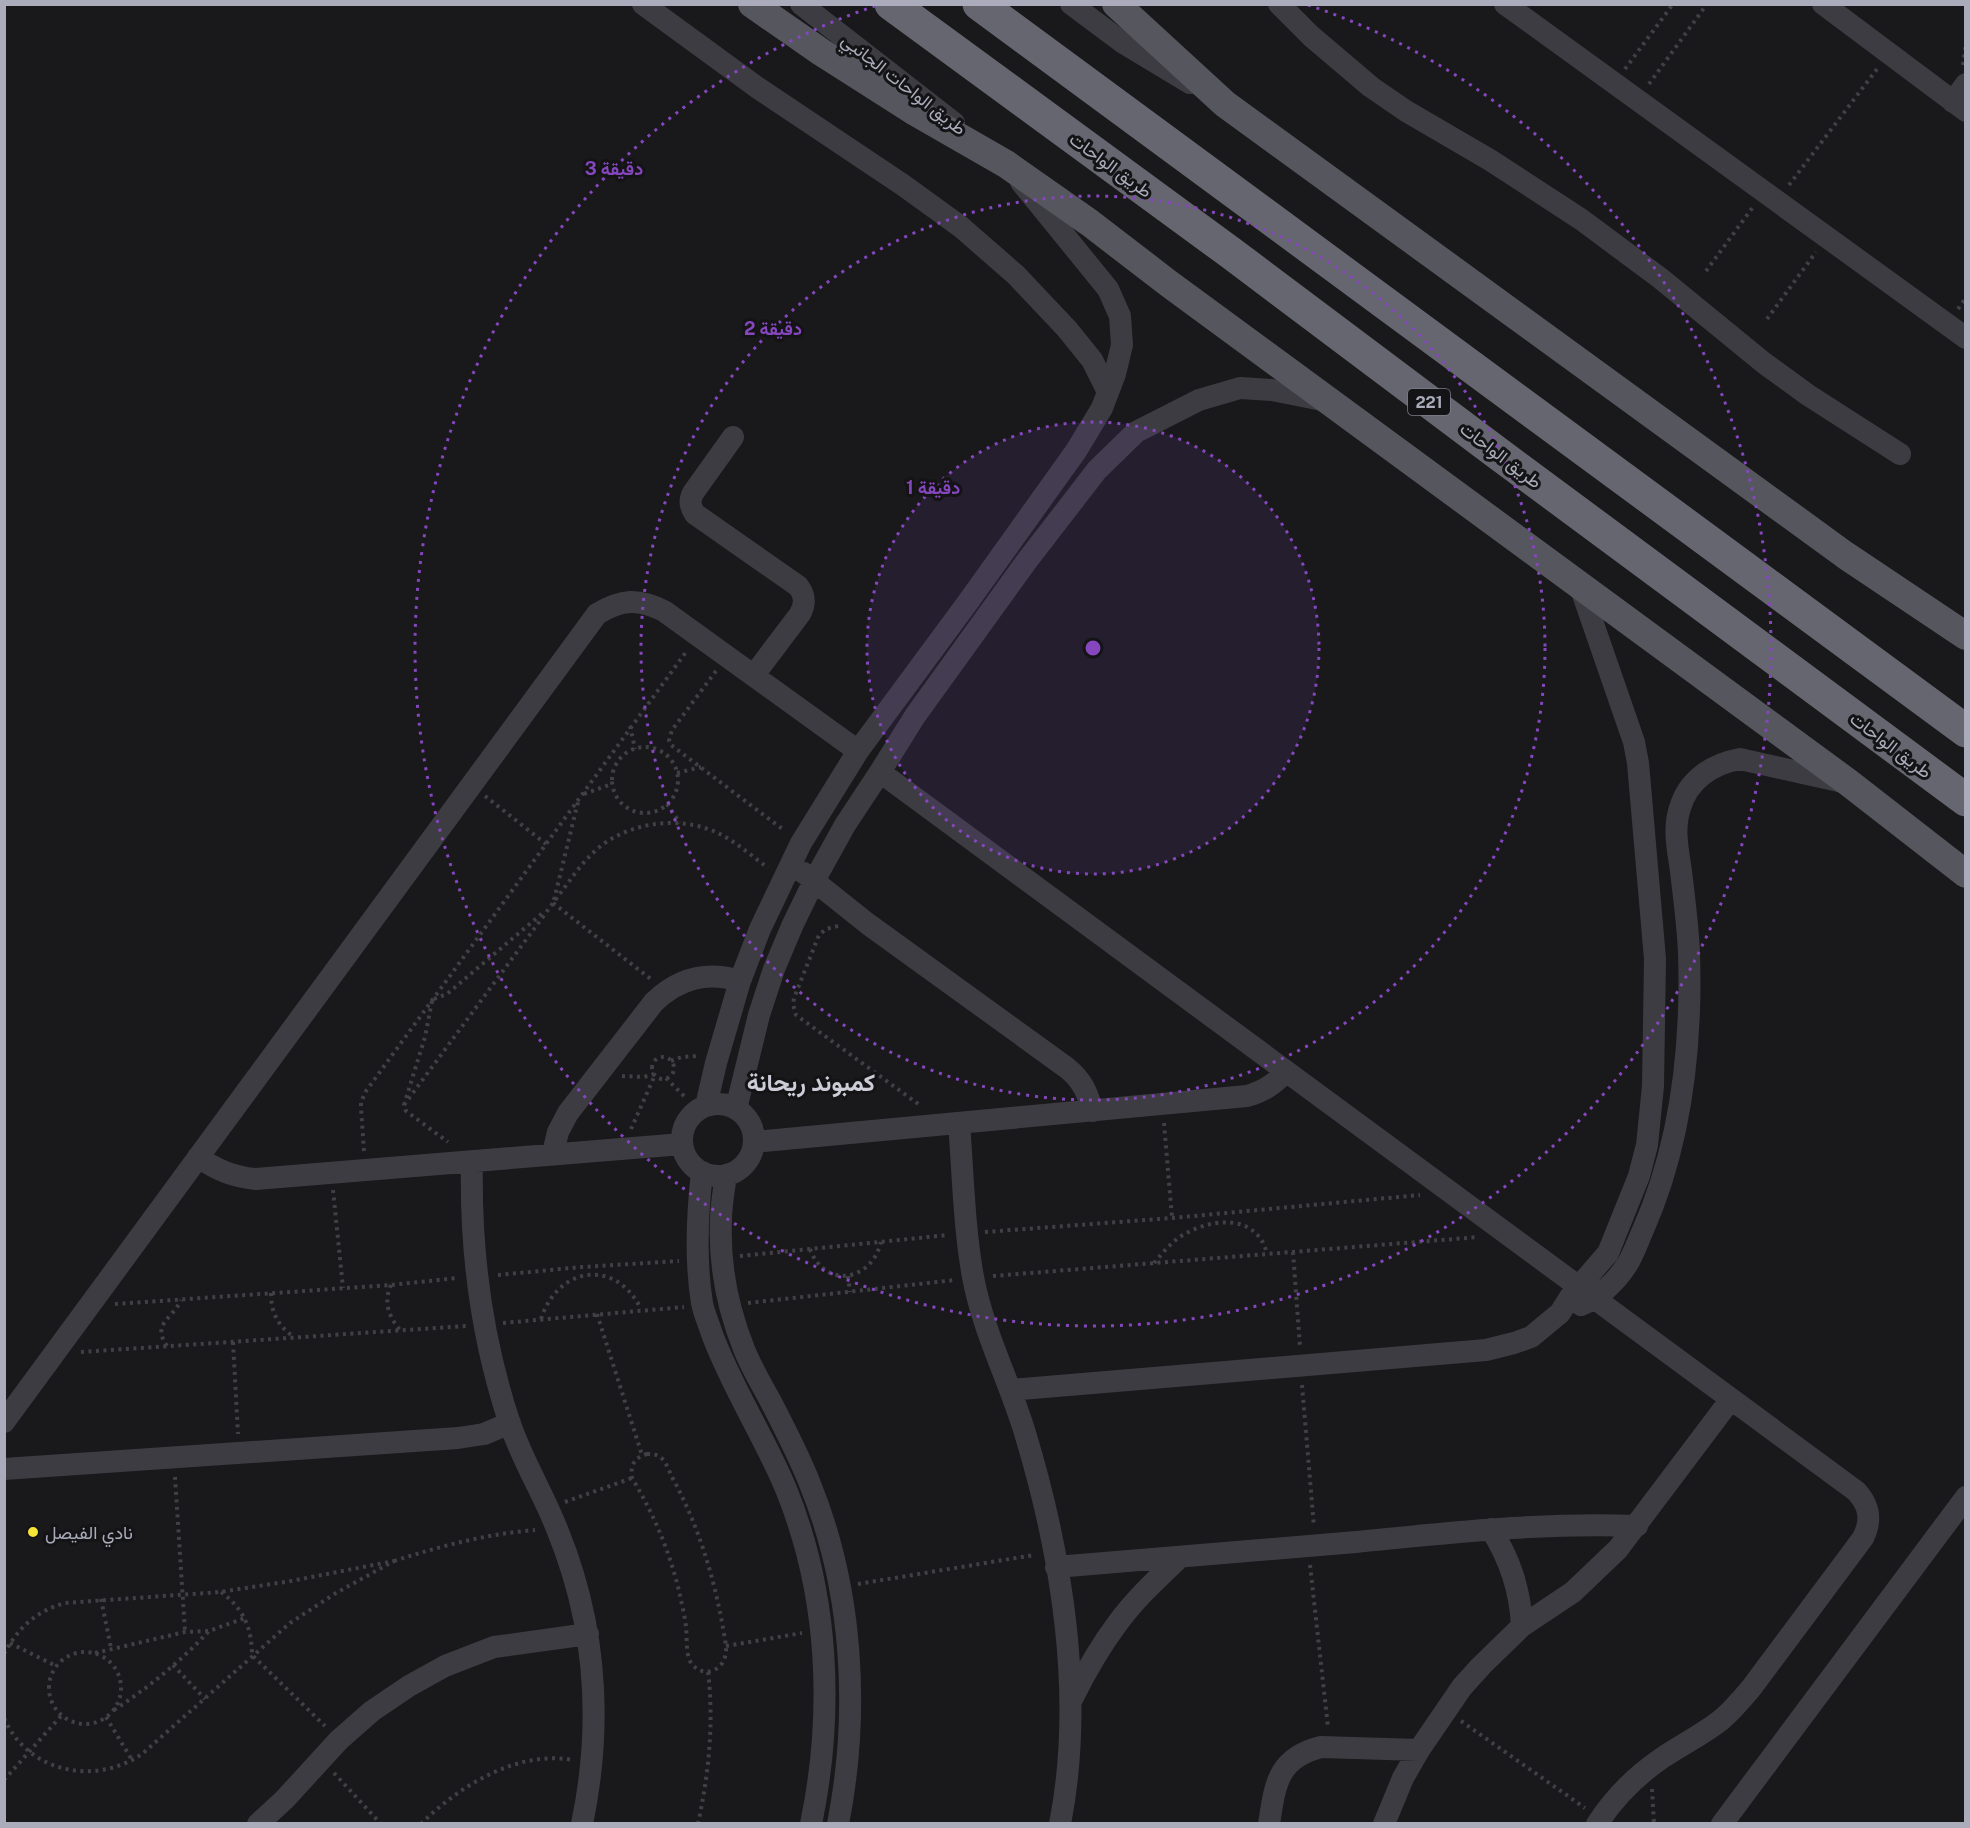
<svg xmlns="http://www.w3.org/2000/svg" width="1970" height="1828" font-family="'Public Sans',Vazirmatn,sans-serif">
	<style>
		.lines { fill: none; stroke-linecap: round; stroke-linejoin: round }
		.path { stroke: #404047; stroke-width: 4; stroke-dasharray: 3 4.5; stroke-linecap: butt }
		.minor { stroke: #3c3c42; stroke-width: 22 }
		.major { stroke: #56565f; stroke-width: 28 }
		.highway { stroke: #666671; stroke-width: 33 }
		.ring { fill: none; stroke: #8546be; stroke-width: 3; stroke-dasharray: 3 6 }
		.poi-dot { fill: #f5e337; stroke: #141416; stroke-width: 2 }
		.labels { text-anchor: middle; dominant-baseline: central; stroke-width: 6; stroke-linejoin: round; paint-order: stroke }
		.shield { fill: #141416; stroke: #7e7e8a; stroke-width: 1.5 }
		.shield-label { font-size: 16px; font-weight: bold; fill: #abacbb }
		.street-label { font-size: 18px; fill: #abacbb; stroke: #141416 }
		.poi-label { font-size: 18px; fill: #abacbb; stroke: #141416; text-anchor: start }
		.district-label { font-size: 24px; font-weight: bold; fill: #cccdd7; stroke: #141416 }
		.centre { fill: #8546be; stroke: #141416; stroke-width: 3 }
		.ring-label { font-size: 18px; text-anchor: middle; font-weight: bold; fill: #8546be; stroke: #141416; stroke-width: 6; stroke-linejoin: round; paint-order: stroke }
	</style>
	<rect width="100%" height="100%" fill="#19191b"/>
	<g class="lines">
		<path class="path" d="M1963 65 1966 42
			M1625 69 1673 4
			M1649 84 1707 4
			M1789 185 1877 69
			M1706 271 1753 207
			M1958 309 1966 298
			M1767 319 1816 252
			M716 671 672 730 669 741 671 745 785 831
			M630 726 635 749
			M612 780a33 33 0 1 1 66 0a33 33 0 1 1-66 0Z
			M677 773 701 767
			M584 794 612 784
			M485 796 546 844
			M667 804 680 823
			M554 900 578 802
			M553 903 652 980
			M838 926 826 929 819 935 794 998 793 1004 796 1015 921 1106
			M434 999 447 994 545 911
			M432 1001 425 1037 404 1105 406 1111 448 1142
			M652 1068a11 11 0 1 1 22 0a11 11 0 1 1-22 0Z
			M671 1061 682 1057 698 1056
			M622 1076 644 1077 654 1074
			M666 1078 687 1099
			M404 1105 576 872C584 862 592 853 602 845 635 821 681 816 718 833 736 842 752 856 768 868
			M1164 1123 1172 1218
			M631 1129 655 1075
			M364 1151 361 1108V1102L366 1091 686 652
			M333 1190 343 1288
			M985 1232 1172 1218 1420 1195
			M810 1249C825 1289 871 1282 881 1242
			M1293 1252 1300 1347
			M740 1256 948 1235
			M1154 1263C1161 1255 1168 1246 1177 1239 1206 1218 1257 1211 1267 1254
			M498 1275 582 1267 679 1261
			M848 1276 850 1292
			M993 1276 1479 1237
			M391 1285C383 1302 389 1317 400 1330
			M271 1293C271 1313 278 1326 294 1337
			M748 1303 955 1280
			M115 1304 391 1285 457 1278
			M597 1314 642 1455
			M541 1319C558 1266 616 1258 641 1309
			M503 1323 684 1307
			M233 1342 238 1434
			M167 1346C151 1323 173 1319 181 1300
			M81 1352 466 1326
			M1302 1385 1314 1527
			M647 1454C652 1454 656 1454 660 1457 666 1461 669 1471 672 1477 701 1530 717 1587 726 1646 728 1674 698 1680 689 1659 686 1650 687 1637 686 1627 685 1618 683 1609 681 1600 672 1557 655 1516 632 1478 630 1465 635 1457 647 1454Z
			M175 1477 185 1632
			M565 1502 632 1478
			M394 1561C441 1546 486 1534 535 1530
			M1310 1565 1328 1727
			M858 1584 1034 1555
			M221 1592C243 1608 252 1628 252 1655L325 1726
			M101 1599 111 1648
			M10 1643 56 1666
			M726 1646 802 1633
			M49 1688a36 36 0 1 1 72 0a36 36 0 1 1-72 0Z
			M95 1653 185 1632 209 1631 245 1618
			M4 1654C18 1628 36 1611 65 1603L220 1592 291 1581 394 1561 336 1593 290 1623 142 1754C95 1786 28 1773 4 1718
			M173 1665 205 1699
			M114 1710C148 1688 181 1661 209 1631
			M106 1717 132 1760
			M1461 1721 1585 1808
			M334 1773 381 1824
			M4 1780 61 1716
			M1652 1789 1654 1824
			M421 1824C459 1786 517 1750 573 1760
			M698 1824C709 1772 714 1723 708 1671"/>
		<path class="minor" d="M643 4 758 88 903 185 961 227 1016 275 1067 329 1092 360 1108 392
			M801 4 954 123
			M1071 4 1122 42 1190 83
			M1279 4 1311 36 1371 87 1406 111 1490 160 1582 220 1660 278 1764 363 1808 395 1900 454
			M1505 4 1966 338
			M1823 4 1966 111
			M1953 102 1966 84
			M733 437 693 493C689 501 690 506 695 514L798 586C805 595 806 603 800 614L754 675
			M880 772 1856 1491C1870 1506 1872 1520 1863 1538L1752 1687C1742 1699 1733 1710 1721 1720 1702 1735 1681 1745 1662 1758 1637 1775 1614 1798 1597 1824
			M804 873 868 924 1067 1068C1082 1080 1088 1093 1092 1111
			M682 1140a36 36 0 1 1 72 0a36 36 0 1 1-72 0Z
			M706 1106 716 1063 740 981 760 929 801 843 858 751 968 602 1076 451 1102 408 1115 374 1122 345 1120 316 1108 289 1021 182
			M736 1109 759 1015 774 969 793 924 814 881 845 825 880 772 915 716 1026 562 1097 470 1136 432 1199 400 1240 388 1272 390 1327 401
			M959 1123C963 1174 964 1227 973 1277 983 1331 1009 1380 1025 1433 1062 1555 1085 1697 1060 1824
			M754 1142 1247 1096C1264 1091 1275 1084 1286 1071
			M553 1153 558 1132 568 1113 654 1002C679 978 707 971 740 981
			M198 1157C217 1170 233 1177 256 1179L682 1144
			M472 1161C470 1250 481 1336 509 1421 521 1458 543 1493 557 1529 596 1624 603 1723 582 1824
			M702 1172C697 1216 695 1260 702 1303 704 1314 709 1324 712 1334 732 1388 764 1436 786 1489 829 1595 834 1713 811 1824
			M726 1175C724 1190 721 1205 721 1220 719 1264 728 1309 744 1349 751 1367 762 1385 771 1402 785 1429 799 1456 810 1484 853 1590 860 1712 838 1824
			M1581 1305C1600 1297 1617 1281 1628 1263 1634 1253 1638 1241 1643 1230 1681 1144 1692 1046 1689 953 1688 926 1684 898 1681 871 1678 850 1673 828 1680 808 1688 780 1712 764 1740 759L1843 782
			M1011 1390 1486 1350 1514 1343 1531 1337 1560 1313 1570 1297 1608 1253 1639 1176 1647 1145 1653 1086 1655 959 1638 763 1634 742 1580 586
			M4 1422 597 614C622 599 638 598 664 611L858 751
			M4 1469 458 1438 484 1434 510 1423
			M1491 1529C1510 1560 1520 1589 1522 1626
			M1056 1567C1156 1559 1256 1551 1356 1542 1449 1533 1543 1522 1637 1526
			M1072 1699C1085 1673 1099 1648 1117 1624 1135 1599 1158 1578 1180 1557
			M258 1824 285 1799 339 1740 372 1711 409 1686 445 1666 494 1647 588 1634
			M1269 1824C1275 1785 1277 1758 1321 1747L1419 1750
			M1384 1824 1403 1778 1419 1750 1462 1687 1481 1666 1522 1626 1573 1592 1618 1549 1731 1399
			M1722 1824 1966 1497"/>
		<path class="major" d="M752 4 821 52 912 110 1006 164 1090 223 1168 283 1849 783 1966 874
			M1116 4 1225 104 1845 555 1966 636"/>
		<path class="highway" d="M891 4 1231 253 1496 452 1966 800
			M979 4 1966 731"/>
	</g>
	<circle cx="1093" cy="648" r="226" fill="#8546be" fill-opacity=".12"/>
	<g class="ring">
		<circle cx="1093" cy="648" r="226"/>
		<circle cx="1093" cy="648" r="452"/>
		<path d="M1308 5A678 678 0 1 1 878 5"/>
	</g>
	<circle class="poi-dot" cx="33" cy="1532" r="6"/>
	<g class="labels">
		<rect class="shield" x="1408" y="389" width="42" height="26" rx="4.5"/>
		<g class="shield-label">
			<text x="1429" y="402">221</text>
		</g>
		<g class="street-label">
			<text transform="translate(904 84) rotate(38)">طريق الواحات الجانبي</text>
			<text transform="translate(1111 165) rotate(36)">طريق الواحات</text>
			<text transform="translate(1501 455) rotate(37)">طريق الواحات</text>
			<text transform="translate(1891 745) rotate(37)">طريق الواحات</text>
		</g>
		<g class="poi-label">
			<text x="45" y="1532">نادي الفيصل</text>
		</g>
		<g class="district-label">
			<text x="811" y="1082">كمبوند ريحانة</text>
		</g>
	</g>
	<circle cx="1093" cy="648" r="9" class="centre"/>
	<g class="ring-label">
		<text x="614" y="175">3 دقيقة</text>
		<text x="773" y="335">2 دقيقة</text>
		<text x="933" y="494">1 دقيقة</text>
	</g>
	<rect width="1970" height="1828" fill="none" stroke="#abacbb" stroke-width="12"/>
</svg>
